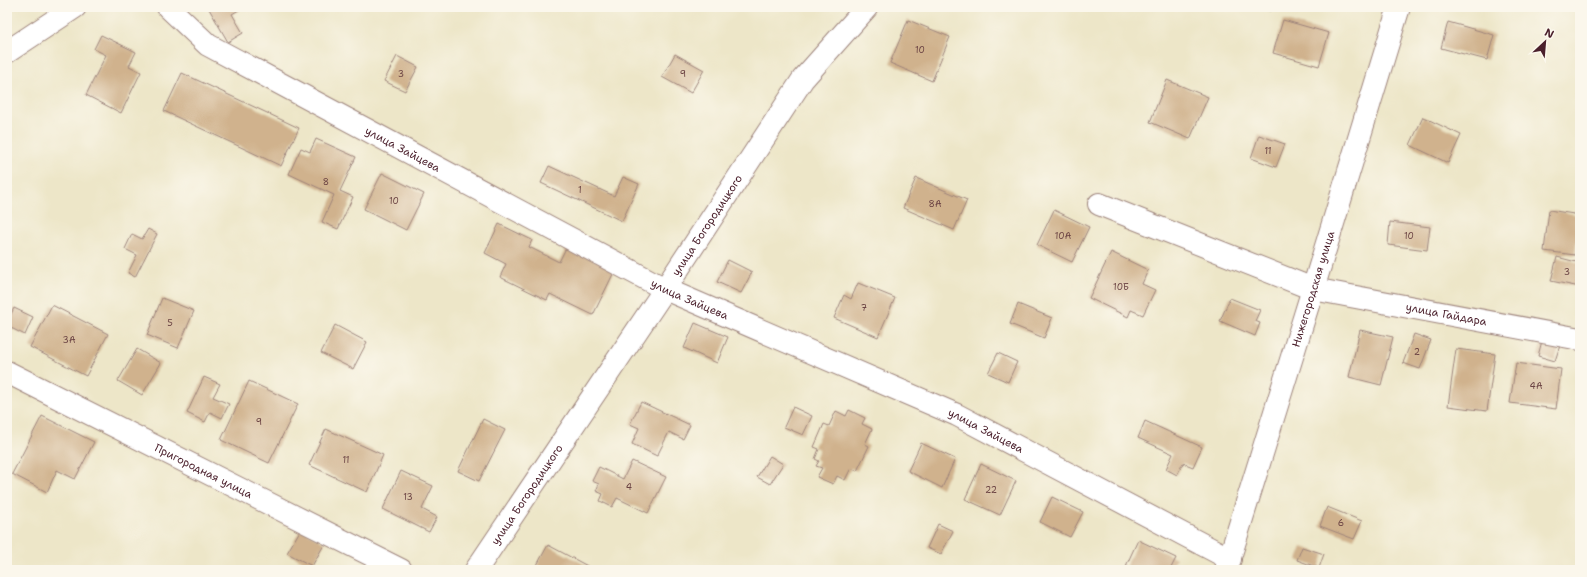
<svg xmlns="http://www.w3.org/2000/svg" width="1587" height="577" font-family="'Shantell Sans',sans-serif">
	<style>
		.building { fill: #d0b28d }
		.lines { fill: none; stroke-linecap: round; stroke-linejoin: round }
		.minor-casing { stroke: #9c827a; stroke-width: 24 }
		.minor { stroke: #fff; stroke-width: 22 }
		.labels { text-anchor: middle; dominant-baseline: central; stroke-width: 3; stroke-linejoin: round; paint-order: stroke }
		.number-label { font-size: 9px; fill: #6c4444 }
		.street-label { font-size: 11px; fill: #4a1f2b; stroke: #fbf7ec }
	</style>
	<rect width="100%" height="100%" fill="#fbf7ec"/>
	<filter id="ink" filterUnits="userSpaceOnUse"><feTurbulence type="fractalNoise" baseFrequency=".025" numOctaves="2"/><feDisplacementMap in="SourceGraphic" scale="8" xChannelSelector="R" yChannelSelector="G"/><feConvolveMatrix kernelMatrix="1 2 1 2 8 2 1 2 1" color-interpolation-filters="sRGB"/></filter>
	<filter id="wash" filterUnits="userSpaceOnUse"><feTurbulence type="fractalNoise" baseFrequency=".012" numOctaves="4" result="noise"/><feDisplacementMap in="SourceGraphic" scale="16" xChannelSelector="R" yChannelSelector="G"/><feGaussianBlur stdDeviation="0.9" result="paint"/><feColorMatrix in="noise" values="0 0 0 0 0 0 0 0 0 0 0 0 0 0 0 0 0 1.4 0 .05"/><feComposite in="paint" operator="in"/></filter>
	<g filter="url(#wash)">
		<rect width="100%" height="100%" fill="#ede6c8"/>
		<g id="blocks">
			<path class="building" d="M208 7H244L232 14 243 33 228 42Z
				M1260 7H1272L1270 11Z
				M908 20 950 37 932 81 890 63Z
				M1283 20 1329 33 1319 66 1273 53Z
				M1448 22 1494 35 1487 60 1441 48Z
				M101 35 136 52 129 66 141 72 121 113 86 95 106 55 94 49Z
				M675 54 704 70 691 93 662 77Z
				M397 56 418 67 405 91 384 81Z
				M182 73 299 128 281 166 164 111Z
				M1167 80 1208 97 1190 139 1150 122Z
				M1423 117 1461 135 1448 163 1410 145Z
				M1259 135 1285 144 1276 167 1251 158Z
				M316 139 356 157 340 191 353 197 338 229 322 222 334 195 289 174 301 148 310 152Z
				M549 166 614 196 623 177 639 184 622 221 541 183Z
				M382 173 424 194 406 230 364 209Z
				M916 178 967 200 954 230 903 208Z
				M1054 210 1089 227 1072 262 1037 245Z
				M1549 210 1580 215 1575 255 1544 251Z
				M1390 222 1430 227 1427 250 1388 245Z
				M499 224 532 240 529 247 559 262 567 246 615 270 593 315 550 294 547 300 500 277 506 264 485 253Z
				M148 229 157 234 135 277 128 273 137 255 125 249 132 234 142 239Z
				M1111 252 1148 270 1142 284 1155 290 1143 315 1131 310 1128 317 1089 298Z
				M1557 257 1580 263V287L1551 281Z
				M728 260 752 272 741 293 717 282Z
				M858 283 895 298 878 337 834 318 844 295 851 299Z
				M162 298 194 311 178 348 147 335Z
				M1230 298 1260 310 1255 321 1260 323 1255 336 1220 321Z
				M1018 304 1052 318 1044 338 1010 324Z
				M52 305 108 334 86 376 30 347Z
				M14 308 33 317 25 335 7 326V322Z
				M695 323 728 337 717 363 684 348Z
				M335 325 367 342 353 369 321 353Z
				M1360 330 1393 337 1381 385 1349 377Z
				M1544 333 1562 339 1555 361 1538 356Z
				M1414 334 1431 340 1420 369 1403 363Z
				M137 349 161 363 142 395 118 381Z
				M1456 349 1495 354 1487 411 1448 406Z
				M998 353 1017 362 1008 382 988 373Z
				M1516 363 1561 369 1556 409 1510 403Z
				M204 377 220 384 213 397 229 404 222 418 210 412 205 422 187 413Z
				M249 381 298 404 269 463 221 440Z
				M641 402 690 425 683 439 669 432 657 456 632 444 639 428 630 424Z
				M793 407 812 416 803 435 784 427Z
				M849 410 865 418 862 424 872 429 865 444 869 446 857 471 851 468 845 480 837 476 833 484 817 477 822 468 816 466 819 461 815 459 819 449 814 447 824 424 829 426 836 411 846 416Z
				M42 416 94 442 75 479 57 470 47 492 12 474Z
				M483 419 505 430 479 481 458 471Z
				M1145 421 1202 447 1193 467 1183 463 1177 475 1166 469 1173 454 1138 438Z
				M326 429 383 455 367 492 309 465Z
				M921 443 955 459 942 488 908 471Z
				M770 456 783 464 770 484 757 477Z
				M632 461 666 477 648 513 617 498 612 507 600 501 603 494 596 491 599 484 592 481 599 467 623 479Z
				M981 464 1016 481 1000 515 965 499Z
				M401 471 433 486 422 509 437 517 429 532 383 509Z
				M1052 497 1083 512 1070 537 1040 522Z
				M1327 507 1362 521 1354 539 1320 526Z
				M938 524 953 531 941 554 927 548Z
				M301 529 325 543 312 566 287 553Z
				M1138 540 1176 558 1170 570H1134L1126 566Z
				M548 545 595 570H547L537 565Z
				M1302 547 1324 554 1319 568 1297 560Z"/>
		</g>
	</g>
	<g filter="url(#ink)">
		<use href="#blocks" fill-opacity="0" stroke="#9c827a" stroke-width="1"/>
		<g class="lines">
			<g class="minor-casing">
				<g id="minor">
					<path id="s1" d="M168 7 208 45 665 289 957 415 1230 559"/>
					<path d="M7 52 75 7"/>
					<path id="s2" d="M1099 204 1313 289 1580 339"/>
					<path id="s3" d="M7 372 401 570"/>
					<path id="s4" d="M476 570 665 289 803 79 867 7"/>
					<path id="s5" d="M1226 570 1313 289 1399 7"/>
				</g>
			</g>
			<use href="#minor" class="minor"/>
		</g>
	</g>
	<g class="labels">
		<g class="number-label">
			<text x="920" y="50">10</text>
			<text x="401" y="74">3</text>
			<text x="683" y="74">9</text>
			<text x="1268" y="151">11</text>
			<text x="326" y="182">8</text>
			<text x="580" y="190">1</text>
			<text x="394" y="201">10</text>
			<text x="935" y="204">8А</text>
			<text x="1063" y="236">10А</text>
			<text x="1409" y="236">10</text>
			<text x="1567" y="272">3</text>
			<text x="1121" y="287">10Б</text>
			<text x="864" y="308">7</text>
			<text x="170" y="323">5</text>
			<text x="69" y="340">3А</text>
			<text x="1417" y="352">2</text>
			<text x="1536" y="386">4А</text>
			<text x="259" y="422">9</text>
			<text x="346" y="460">11</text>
			<text x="629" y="487">4</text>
			<text x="991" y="490">22</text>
			<text x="408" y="497">13</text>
			<text x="1341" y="523">6</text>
		</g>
		<g class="street-label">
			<text stroke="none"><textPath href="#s1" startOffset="276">улица Зайцева</textPath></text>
			<text stroke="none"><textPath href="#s4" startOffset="415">улица Богородицкого</textPath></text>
			<text stroke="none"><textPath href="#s5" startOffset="294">Нижегородская улица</textPath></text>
			<text stroke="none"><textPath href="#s1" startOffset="600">улица Зайцева</textPath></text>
			<text stroke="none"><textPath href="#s2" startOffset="366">улица Гайдара</textPath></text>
			<text stroke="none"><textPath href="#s1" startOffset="924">улица Зайцева</textPath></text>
			<text stroke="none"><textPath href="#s3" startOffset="220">Пригородная улица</textPath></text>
			<text stroke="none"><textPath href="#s4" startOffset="91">улица Богородицкого</textPath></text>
		</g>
	</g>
	<rect width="1587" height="577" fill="none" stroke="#fbf7ec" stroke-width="24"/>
	<g transform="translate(1545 42) rotate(26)" stroke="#fbf7ec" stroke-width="3" paint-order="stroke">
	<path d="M0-3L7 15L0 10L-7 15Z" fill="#4a1f2b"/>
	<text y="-6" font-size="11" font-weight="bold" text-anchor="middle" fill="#4a1f2b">N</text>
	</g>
</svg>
